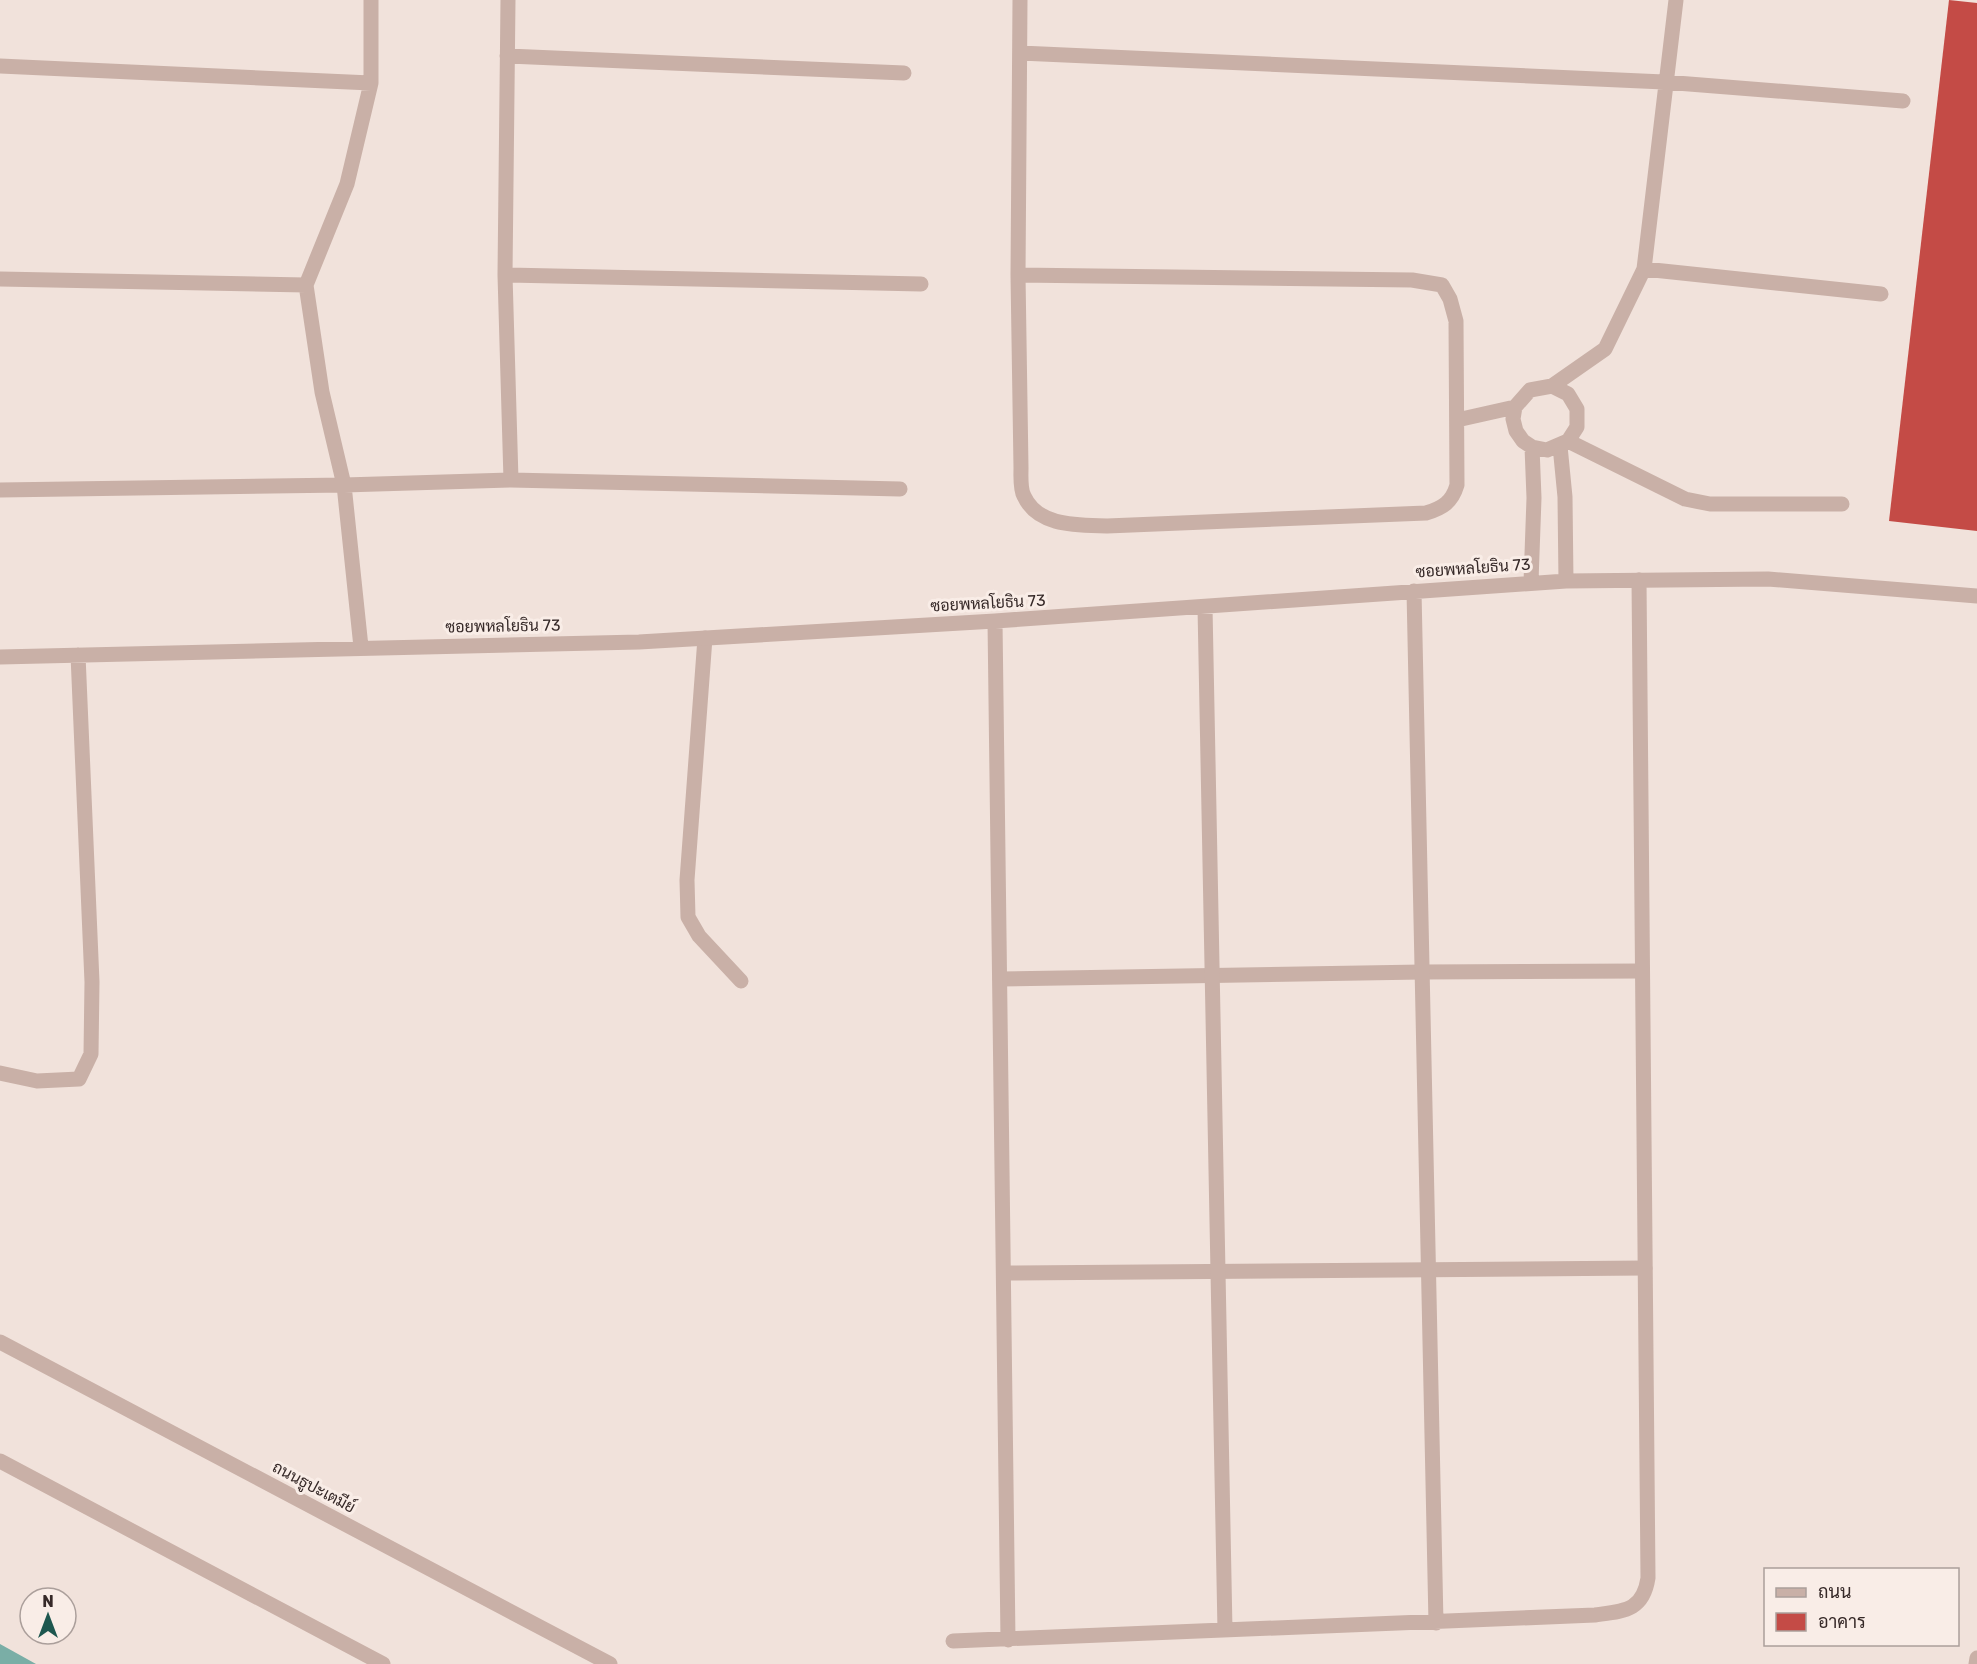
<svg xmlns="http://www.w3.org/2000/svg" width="1977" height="1664" font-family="Rubik,Sarabun,sans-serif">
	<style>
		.water { fill: #7aaea6 }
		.building { fill: #c44b46 }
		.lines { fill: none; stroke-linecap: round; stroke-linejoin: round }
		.lane { stroke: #c9b0a7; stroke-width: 15 }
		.street { stroke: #c9b0a7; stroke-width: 15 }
		.labels { text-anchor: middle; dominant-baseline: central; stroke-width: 6; stroke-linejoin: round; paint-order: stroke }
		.street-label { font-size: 16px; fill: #362928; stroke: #f9ede7 }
	</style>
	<rect width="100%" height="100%" fill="#f1e2db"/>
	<path class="water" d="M0 1644 36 1664H0Z"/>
	<path class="building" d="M1949 0 1977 3V531L1889 521Z"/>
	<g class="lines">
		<path class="lane" d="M705 638 687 880 688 917 699 936 741 981
			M1000 979 1422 972 1642 971
			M1004 1273 1645 1268
			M0 1461 383 1664"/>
		<path class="street" d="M508 0 505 275 511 480
			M1020 53 1664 82 1903 101
			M507 56 904 73
			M0 66 371 83
			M1644 269 1881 294
			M505 275 921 284
			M1018 275 1412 280 1442 285 1450 299 1456 321 1457 485C1452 502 1443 508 1426 513L1107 526C1078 525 1038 527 1024 496 1020 489 1021 476 1021 468L1018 275 1020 0
			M0 279 306 285
			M1552 386 1568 394 1577 409V427L1568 441 1547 450 1532 447 1523 441 1516 431 1513 419 1515 407 1530 390 1552 386 1605 349 1644 269 1676 0
			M1457 420 1515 407
			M1568 441 1685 499 1710 504H1842
			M1560 446 1565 497 1566 581
			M0 490 344 485 511 480 900 489
			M1531 582 1534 498 1532 447
			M1414 591 1436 1623
			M1205 607 1225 1630
			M995 621 1008 1640
			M361 647 344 485 322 392 306 285 347 184 371 83V0
			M0 657 639 642 995 621 1566 581 1768 579 1977 596
			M0 1073 37 1081 79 1079 91 1054 92 982 78 655
			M0 1342 610 1664
			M953 1641 1595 1615C1624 1611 1643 1611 1648 1578L1639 580
			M1976 1664 1977 1658"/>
	</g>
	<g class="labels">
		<g class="street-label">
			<text transform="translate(1473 568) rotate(-4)">ซอยพหลโยธิน 73</text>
			<text transform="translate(988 603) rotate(-3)">ซอยพหลโยธิน 73</text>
			<text transform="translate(503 626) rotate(-1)">ซอยพหลโยธิน 73</text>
			<text transform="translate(314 1487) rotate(28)">ถนนธูปะเตมีย์</text>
		</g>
	</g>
	<rect x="1764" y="1568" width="195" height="78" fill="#f9ede7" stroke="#ab9f9b" stroke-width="1.5"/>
	<rect x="1776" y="1588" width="30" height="9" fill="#c9b0a7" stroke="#ab9f9b" stroke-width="1.5"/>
	<text x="1818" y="1598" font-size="18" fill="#362928">ถนน</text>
	<rect x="1776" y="1613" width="30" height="18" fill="#c44b46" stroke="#ab9f9b" stroke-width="1.5"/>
	<text x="1818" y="1628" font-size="18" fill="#362928">อาคาร</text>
	<g transform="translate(48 1616)"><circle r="28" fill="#f9ede7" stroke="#ab9f9b" stroke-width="1.5"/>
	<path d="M0-4.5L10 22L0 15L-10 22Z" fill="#1e574f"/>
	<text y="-9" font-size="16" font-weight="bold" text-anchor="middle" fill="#362928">N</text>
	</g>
</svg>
